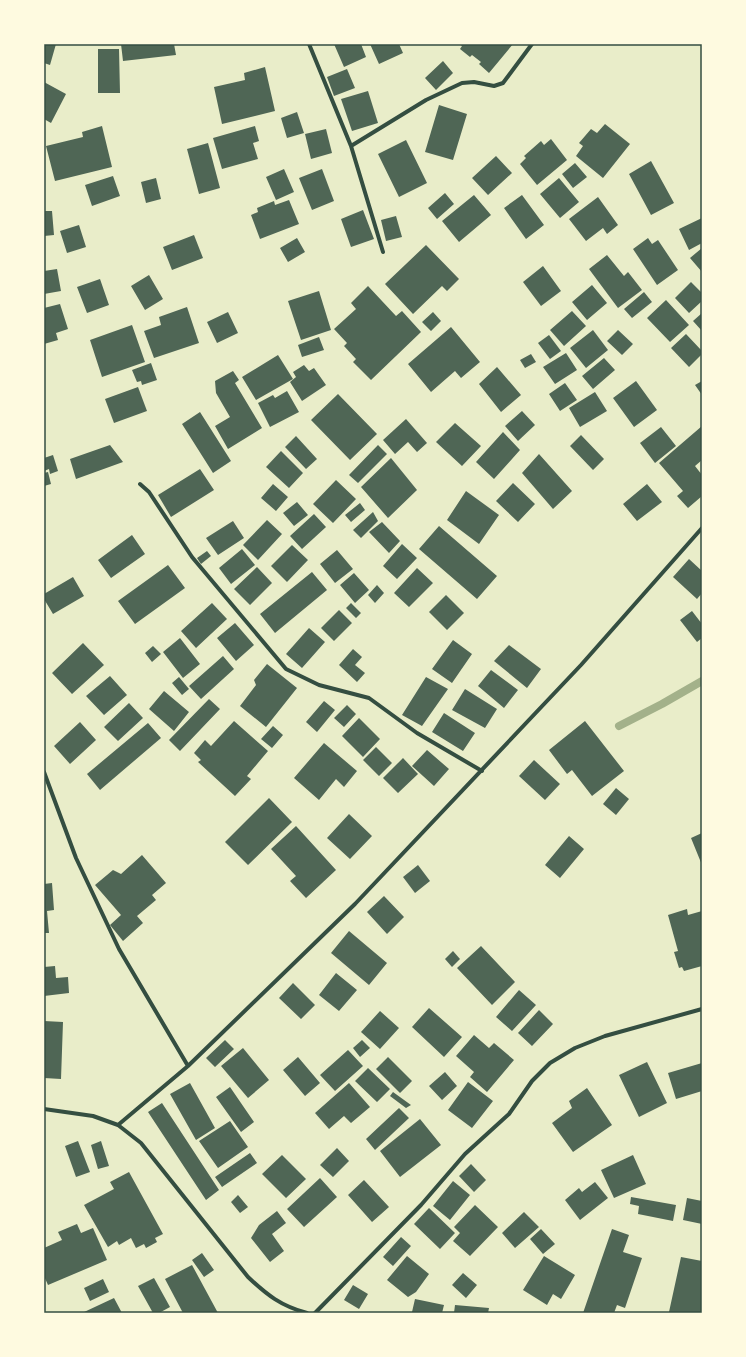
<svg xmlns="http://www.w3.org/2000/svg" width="746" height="1357" font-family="Lato,sans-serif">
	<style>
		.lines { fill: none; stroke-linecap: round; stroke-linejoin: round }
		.stream { stroke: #a3b18a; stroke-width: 8 }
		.building { fill: #4f6655 }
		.minor { stroke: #344e41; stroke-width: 4 }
		.neatline { fill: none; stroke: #344e41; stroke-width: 1.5 }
	</style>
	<rect width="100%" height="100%" fill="#e9edc9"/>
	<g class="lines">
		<path class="stream" d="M619 726 662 704 702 681"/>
	</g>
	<path class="building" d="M44 44H56L50 65 44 63Z
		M121 44H174L176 55 123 61Z
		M334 44H361L366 57 344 67Z
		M370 44H399L403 53 379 64Z
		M459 44H513L489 73 479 64 481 62 472 55 470 57 460 49 462 46Z
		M98 49H119L120 93H98Z
		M443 61 453 73 436 90 425 78Z
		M265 67 275 111 222 124 214 87 245 80 244 73Z
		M347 69 355 88 334 96 327 77Z
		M44 82 66 94 51 123 44 119Z
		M368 91 378 123 352 131 341 99Z
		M439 105 467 114 453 160 425 152Z
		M297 112 304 133 287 138 281 118Z
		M605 124 630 144 603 178 576 156 583 146 579 143 591 129 597 133Z
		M102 126 112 167 55 181 46 146 83 137 82 132Z
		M255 126 259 141 253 143 258 159 222 169 213 138Z
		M326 129 332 153 311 159 305 134Z
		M551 139 567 160 537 185 520 164 526 158 524 156 541 141 544 145Z
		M406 140 427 183 399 197 378 154Z
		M208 143 220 188 199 194 187 149Z
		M496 156 512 173 488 195 472 178Z
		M651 161 674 203 651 215 629 174Z
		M575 163 587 177 573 188 562 174Z
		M284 169 294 192 276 200 266 177Z
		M322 169 334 201 312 210 299 178Z
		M113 176 120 196 92 206 85 185Z
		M156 178 161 199 146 203 141 182Z
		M559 178 579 202 560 218 540 194Z
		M445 193 454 204 437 219 428 208Z
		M474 195 491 215 459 242 442 221Z
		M522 195 544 225 526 239 504 208Z
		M598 197 618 225 607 234 603 228 586 241 569 219Z
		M289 200 299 224 260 239 251 215 258 212 257 208 274 201 275 205Z
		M363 210 374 239 351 247 341 219Z
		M44 211H52L54 235 44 236Z
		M396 216 402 237 386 241 381 220Z
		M702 218V243L689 250 679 229Z
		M79 225 86 247 67 253 60 231Z
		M194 235 203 258 172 270 163 247Z
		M297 238 305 252 288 262 280 248Z
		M648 238 652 244 658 240 678 270 657 285 633 249Z
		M426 245 459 279 447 291 442 286 413 314 385 284Z
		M702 248V272L690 258Z
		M607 255 624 276 628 272 642 290 618 308 589 269Z
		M543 266 561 291 541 306 523 282Z
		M57 269 61 291 44 294V271Z
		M149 275 163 299 145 310 131 286Z
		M100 279 109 305 87 313 77 287Z
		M691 282 702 293V301L689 313 675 298Z
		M592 285 607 303 587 320 572 302Z
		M368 286 396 316 402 311 421 332 371 380 353 362 356 359 344 346 347 343 334 329 356 309 351 303Z
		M319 291 331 330 301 340 288 301Z
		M644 292 652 302 632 318 624 309Z
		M666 300 689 325 670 342 647 318Z
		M60 304 68 329 56 333 58 340 44 344V308Z
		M187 307 199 343 154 358 144 331 161 325 159 317Z
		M572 311 586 326 564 346 550 330Z
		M228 312 238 333 217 343 207 322Z
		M433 312 441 321 431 331 422 322Z
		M702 313V331L693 321Z
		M132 325 145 362 102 377 90 340Z
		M451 327 480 362 461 378 455 371 431 392 408 364Z
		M593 330 608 350 586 368 570 348Z
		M618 330 633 344 622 355 607 341Z
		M686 334 702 351V354L689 367 671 348Z
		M549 335 561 351 550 359 538 343Z
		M319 337 324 350 302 357 298 345Z
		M566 353 577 370 555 384 543 367Z
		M531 354 536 362 525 368 520 360Z
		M278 355 293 379 256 400 242 377Z
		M604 358 615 370 593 389 582 376Z
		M151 363 157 380 142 385 141 381 137 382 132 370Z
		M304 365 309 371 314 368 326 385 302 401 290 382 296 377 293 372Z
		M497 367 521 395 501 412 479 384Z
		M233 371 239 380 235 383 262 428 228 449 215 426 230 417 216 393 215 381Z
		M636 381 657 410 634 427 613 398Z
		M702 381V395L695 385Z
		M565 383 577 400 560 411 549 394Z
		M138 387 147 411 114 423 105 399Z
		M287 391 299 412 270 427 258 403 273 395 275 398Z
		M595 392 607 411 580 427 569 408Z
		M338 394 377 434 350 460 311 420Z
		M522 411 535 425 518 441 505 426Z
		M200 412 231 461 213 473 182 424Z
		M406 419 427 443 417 452 408 442 395 454 383 440Z
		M455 423 481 446 462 466 436 442Z
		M702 426V460L695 466 702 475V496L688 508 677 496 683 491 659 463Z
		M661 427 676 446 655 463 640 443Z
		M503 432 520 450 494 479 476 462Z
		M581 435 604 459 593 470 570 446Z
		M296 436 317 459 306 469 285 447Z
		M110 445 123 462 76 479 70 459Z
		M378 445 387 454 358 483 349 475Z
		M281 451 303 473 289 488 266 467Z
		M539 454 572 491 553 509 522 473Z
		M53 455 58 471 50 474 49 469 44 471V458Z
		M391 458 417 490 388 518 361 487Z
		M200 469 214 490 171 517 158 495Z
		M48 472 51 484 44 486V473Z
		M336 480 356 499 333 523 313 504Z
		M513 483 535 504 518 522 496 501Z
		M273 484 288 497 276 511 261 498Z
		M647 484 662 502 637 521 623 504Z
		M466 491 499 515 479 544 447 520Z
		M297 502 308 515 294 526 283 513Z
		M360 503 365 510 351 522 345 515Z
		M373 512 378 521 361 538 353 530Z
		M314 514 326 527 302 549 290 536Z
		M267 520 282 534 258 560 243 545Z
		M233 521 244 538 218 555 206 538Z
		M382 522 400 541 389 553 369 532Z
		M439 526 497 576 477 599 419 549Z
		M132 535 145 554 111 578 98 560Z
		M402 544 417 558 397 579 383 566Z
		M292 545 308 560 287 582 271 566Z
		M242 549 255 565 231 584 219 568Z
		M337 550 353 569 335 583 320 564Z
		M207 551 211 556 201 564 197 558Z
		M689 559 702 571V593L697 599 673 577Z
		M168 565 185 588 135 624 118 601Z
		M257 567 272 583 250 605 234 589Z
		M417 568 433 583 409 607 394 593Z
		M312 572 327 590 275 633 260 614Z
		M354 573 369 590 355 603 340 585Z
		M73 577 84 596 53 614 44 599V594Z
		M377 585 384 593 375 603 368 595Z
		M446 595 464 613 447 630 429 612Z
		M212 603 227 619 196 648 181 631Z
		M351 603 361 613 356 618 346 608Z
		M339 610 352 623 334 641 321 628Z
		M692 611 702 624V638L697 642 680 620Z
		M235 623 254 645 236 661 217 638Z
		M309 628 325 642 302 668 286 654Z
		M180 638 200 664 183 678 163 652Z
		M453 640 472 654 452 683 432 669Z
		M83 643 104 665 72 694 52 673Z
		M509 645 541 669 527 688 494 661Z
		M153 646 161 654 152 662 145 653Z
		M353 649 362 657 355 665 365 673 357 682 339 665Z
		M223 656 234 669 201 699 189 686Z
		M267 664 297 688 266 727 240 706 256 685 254 680Z
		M491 670 518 690 504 708 478 686Z
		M110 676 127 695 104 715 86 696Z
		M179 677 189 689 182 695 172 683Z
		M426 677 448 689 422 726 402 715Z
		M465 689 497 709 485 728 452 710Z
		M164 691 189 712 174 731 149 709Z
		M209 699 220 709 180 751 169 740Z
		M324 701 335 710 317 732 306 722Z
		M129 703 143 718 118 741 104 727Z
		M347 705 356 714 344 727 334 718Z
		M444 713 475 733 463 751 432 732Z
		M359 718 380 739 363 757 342 736Z
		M234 721 268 751 247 776 251 779 235 796 198 762 201 760 194 753 205 740 211 746Z
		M585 721 624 771 592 796 572 770 567 774 549 750Z
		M80 722 96 740 70 764 54 746Z
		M148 723 161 738 100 790 87 774Z
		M273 726 283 735 272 748 261 739Z
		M324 743 357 771 344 787 336 779 319 800 294 778Z
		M376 747 392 763 379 776 363 760Z
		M427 750 449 769 434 786 412 766Z
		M403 758 418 774 398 793 383 778Z
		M534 760 560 784 545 800 519 776Z
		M616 788 629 799 616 815 603 804Z
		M269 798 292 822 248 865 225 842Z
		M349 814 372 836 350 859 327 838Z
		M296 826 336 870 306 898 290 881 296 876 271 849Z
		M702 833V865L691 838Z
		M569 836 584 849 560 878 545 865Z
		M142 855 166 883 152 895 156 900 137 916 143 923 123 941 110 925 121 915 95 885 113 870 121 874Z
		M418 865 430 881 415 893 403 877Z
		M52 883 54 910 47 911 49 933H44V884Z
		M384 896 404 917 387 934 367 912Z
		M687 909 688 915 702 911V966L684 971 682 967 679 968 674 952 678 951 668 915Z
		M349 931 387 963 369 985 331 953Z
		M481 946 515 982 492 1005 457 968Z
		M453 951 460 959 452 967 445 959Z
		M55 966 56 978 68 977 69 993 44 996V967Z
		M336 973 357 990 339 1011 319 995Z
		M293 983 315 1005 301 1019 279 998Z
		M519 990 536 1005 512 1031 496 1017Z
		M429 1008 462 1037 444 1057 412 1027Z
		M539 1010 553 1024 532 1046 518 1033Z
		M380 1011 399 1028 380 1049 361 1032Z
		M44 1021 63 1022 61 1079 44 1078Z
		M474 1035 489 1048 494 1043 514 1060 487 1092 470 1077 474 1072 456 1056Z
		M225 1040 234 1049 215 1067 206 1058Z
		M362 1040 370 1048 360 1057 353 1048Z
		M243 1048 269 1080 248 1098 221 1066Z
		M348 1050 363 1066 335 1091 320 1075Z
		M298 1057 320 1083 305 1096 283 1070Z
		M388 1057 412 1081 400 1093 376 1069Z
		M647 1062 667 1103 639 1117 619 1075Z
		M702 1063V1091L676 1099 668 1073Z
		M368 1068 390 1089 377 1102 355 1081Z
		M445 1072 457 1086 442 1100 429 1086Z
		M468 1082 493 1101 472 1128 448 1110Z
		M190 1083 215 1128 196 1140 170 1094Z
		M349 1083 370 1107 351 1123 344 1116 329 1129 315 1113Z
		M230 1087 254 1122 241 1132 216 1097Z
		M587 1088 612 1125 573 1152 552 1123 572 1108 569 1101Z
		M393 1092 411 1105 406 1108 390 1096Z
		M162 1103 219 1190 206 1200 148 1112Z
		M399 1108 409 1118 375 1150 366 1139Z
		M420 1119 441 1145 400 1177 380 1151Z
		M230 1121 248 1147 218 1168 199 1141Z
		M78 1141 90 1172 76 1177 65 1146Z
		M101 1141 109 1166 98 1169 91 1145Z
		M337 1148 349 1161 333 1177 320 1165Z
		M250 1153 257 1163 222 1187 215 1177Z
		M282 1155 306 1179 286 1198 262 1174Z
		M633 1155 646 1184 614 1198 601 1170Z
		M471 1164 486 1180 474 1192 459 1176Z
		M129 1172 163 1234 155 1238 157 1242 146 1248 144 1244 136 1248 131 1238 119 1245 117 1241 108 1247 84 1205 114 1189 110 1182Z
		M320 1178 337 1197 304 1227 287 1209Z
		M364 1180 389 1207 372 1222 348 1195Z
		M453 1181 470 1195 450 1220 433 1206Z
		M595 1182 608 1198 580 1220 565 1200 579 1188 582 1192Z
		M238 1195 248 1207 240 1213 231 1202Z
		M631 1197 676 1205 673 1221 638 1214 639 1206 630 1204Z
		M687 1198 702 1201V1224L683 1220Z
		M475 1205 498 1227 470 1256 453 1241 460 1233 454 1227Z
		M429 1208 455 1233 440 1249 414 1224Z
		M277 1211 286 1223 272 1234 284 1251 270 1262 251 1238 259 1225Z
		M524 1212 539 1227 515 1248 502 1233Z
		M77 1224 81 1233 93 1228 107 1260 48 1285 44 1276V1248L62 1240 58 1232Z
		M541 1229 555 1244 543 1254 530 1239Z
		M612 1229 629 1235 623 1252 642 1258 625 1308 617 1305 614 1313H583Z
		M401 1237 411 1246 393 1266 383 1257Z
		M202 1253 214 1270 204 1277 192 1260Z
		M407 1256 429 1274 416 1292 408 1297 387 1280Z
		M544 1256 575 1275 561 1299 553 1294 547 1305 523 1290Z
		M681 1257 702 1261V1313L669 1312Z
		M192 1265 218 1313H183L165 1279Z
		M463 1273 477 1285 466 1298 452 1285Z
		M154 1278 170 1307 159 1313H153L138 1286Z
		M103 1279 109 1292 90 1301 84 1288Z
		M353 1285 368 1294 359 1309 344 1300Z
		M114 1298 122 1313H82Z
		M415 1299 444 1305 442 1313 412 1312Z
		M455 1305 489 1308 488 1313H454Z"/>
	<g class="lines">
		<path class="minor" d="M309 44 351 146 383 252
			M351 146 426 100 462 83 474 82 494 86 503 83 532 44
			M140 484 149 492 192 557 286 669 319 685 369 698 417 733 482 771
			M44 772 76 858 119 949 188 1066
			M44 1109 93 1116 118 1125 141 1143 248 1277C267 1295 281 1306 307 1313
			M118 1125 188 1066 355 904 581 665 702 528
			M315 1313 421 1205 465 1154 509 1114 532 1081 550 1063 575 1048 605 1036 702 1009"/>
	</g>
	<rect width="746" height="1357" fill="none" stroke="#fefae0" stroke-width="90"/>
	<rect x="45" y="45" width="656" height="1267" class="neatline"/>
</svg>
